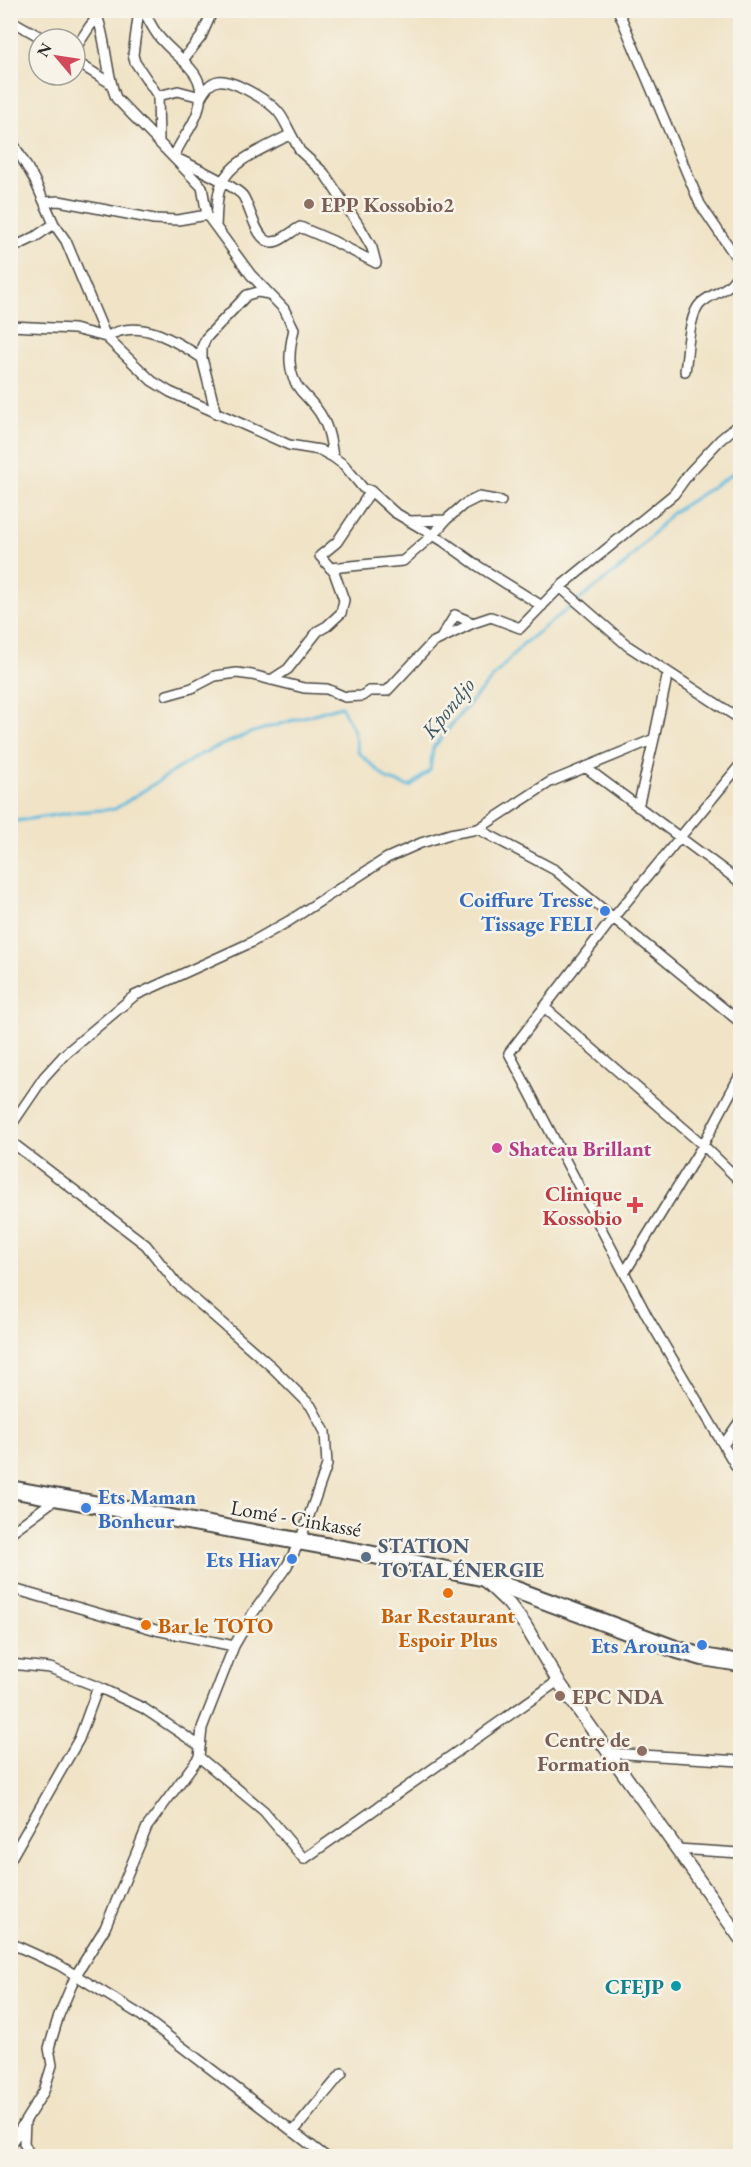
<svg xmlns="http://www.w3.org/2000/svg" width="751" height="2167" font-family="'EB Garamond',serif">
	<style>
		.lines { fill: none; stroke-linecap: round; stroke-linejoin: round }
		.stream { stroke: #5fbadd; stroke-width: 3 }
		.street-casing { stroke: #494742; stroke-width: 12 }
		.secondary-casing { stroke: #494742; stroke-width: 15 }
		.highway-casing { stroke: #494742; stroke-width: 20 }
		.street { stroke: #fff; stroke-width: 9 }
		.secondary { stroke: #fff; stroke-width: 12 }
		.highway { stroke: #fff; stroke-width: 16 }
		.education-dot { fill: #8d6e63; stroke: #f7f3e8; stroke-width: 2 }
		.shop-dot { fill: #3f7fe0; stroke: #f7f3e8; stroke-width: 2 }
		.hotel-dot { fill: #d1479c; stroke: #f7f3e8; stroke-width: 2 }
		.health-dot { fill: #e0444e; stroke: #f7f3e8; stroke-width: 2 }
		.service-dot { fill: #5c6f8a; stroke: #f7f3e8; stroke-width: 2 }
		.food-dot { fill: #e8710a; stroke: #f7f3e8; stroke-width: 2 }
		.culture-dot { fill: #0f9aa8; stroke: #f7f3e8; stroke-width: 2 }
		.labels { text-anchor: middle; dominant-baseline: central; stroke-width: 5; stroke-linejoin: round; paint-order: stroke }
		.education-label { font-size: 21px; font-weight: bold; fill: #785e54; stroke: #f7f3e8; text-anchor: start }
		.shop-label { font-size: 21px; font-weight: bold; fill: #366cbe; stroke: #f7f3e8; text-anchor: end }
		.hotel-label { font-size: 21px; font-weight: bold; fill: #b23c85; stroke: #f7f3e8; text-anchor: start }
		.health-label { font-size: 21px; font-weight: bold; fill: #be3a42; stroke: #f7f3e8; text-anchor: end }
		.street-label { font-size: 21px; fill: #2b2b2b; stroke: #f7f3e8 }
		.service-label { font-size: 21px; font-weight: bold; fill: #4e5e75; stroke: #f7f3e8; text-anchor: start }
		.food-label { font-size: 21px; font-weight: bold; fill: #c56008; stroke: #f7f3e8 }
		.culture-label { font-size: 21px; font-weight: bold; fill: #0d838f; stroke: #f7f3e8; text-anchor: end }
		.water-label { font-size: 22px; font-style: italic; fill: #3b5660; stroke: #f7f3e8 }
	</style>
	<rect width="100%" height="100%" fill="#f7f3e8"/>
	<filter id="ink" filterUnits="userSpaceOnUse"><feTurbulence type="fractalNoise" baseFrequency=".0167" numOctaves="2"/><feDisplacementMap in="SourceGraphic" scale="12" xChannelSelector="R" yChannelSelector="G"/><feConvolveMatrix kernelMatrix="1 2 1 2 8 2 1 2 1" color-interpolation-filters="sRGB"/></filter>
	<filter id="wash" filterUnits="userSpaceOnUse"><feTurbulence type="fractalNoise" baseFrequency=".008" numOctaves="4" result="noise"/><feDisplacementMap in="SourceGraphic" scale="24" xChannelSelector="R" yChannelSelector="G"/><feGaussianBlur stdDeviation="1.35" result="paint"/><feColorMatrix in="noise" values="0 0 0 0 0 0 0 0 0 0 0 0 0 0 0 0 0 1.4 0 .05"/><feComposite in="paint" operator="in"/></filter>
	<g filter="url(#wash)">
		<rect width="100%" height="100%" fill="#f0e3c6"/>
		<g class="lines">
			<path class="stream" d="M10 822 75 812 115 809 199 755 250 733 341 706 354 731 358 752 387 779 410 787 430 770 433 748 462 712 523 644 624 565 672 513 740 469"/>
		</g>
	</g>
	<g filter="url(#ink)">
		<g class="lines">
			<g class="street-casing">
				<path id="street" d="M95 10C107 38 105 70 116 98L202 187 207 215 251 275 284 309 294 329C289 350 286 374 301 391 308 399 317 407 322 417 329 429 331 443 333 457
					M139 10 133 55 135 62 158 96 159 141
					M143 10C149 20 153 30 160 38 181 63 210 72 198 111 193 128 180 140 174 157 187 163 237 187 243 196 250 206 256 241 271 242 280 243 292 231 300 227L333 241 376 263
					M618 10 700 204 740 263
					M10 20 44 39
					M75 49 90 26 103 10
					M183 60 201 37 213 10
					M75 61 110 83
					M158 96 178 91 201 97C205 90 209 83 218 81 231 78 271 102 279 113 284 119 287 127 291 134
					M10 138 34 179 54 224 66 241 106 337 152 381 170 392 289 445 320 450 333 457 344 465 363 488 371 491 394 512 443 541 478 566 542 606
					M45 202 59 201 154 219 178 220 207 215
					M216 226C217 213 216 195 222 183 232 159 270 146 291 134L300 151 324 173 360 227 372 248 376 263
					M10 249 35 237 54 224
					M10 326 74 329 106 337C139 317 174 340 202 358
					M685 371C688 354 688 315 701 303 718 289 727 294 740 271
					M216 414 202 358V347L206 338 247 295 258 292 269 294
					M409 521 446 520 463 505 479 497 501 501
					M330 568 403 561 433 535 446 520
					M560 587 674 494 690 472 720 440 740 423
					M441 638 455 615 473 623
					M271 680 288 669 318 631 327 626 341 613 344 600 334 572 320 556 337 542 371 491
					M167 695 192 688 215 676 237 673 252 675 304 688 327 689 345 697 362 696 369 691H387L432 643 473 623 491 617 520 628 560 587 628 646 740 719
					M740 765 613 918 509 1053 647 1316 740 1473
					M585 767 740 882
					M638 807 654 739
					M478 829 555 870 740 1022
					M544 1007 703 1145 740 1181
					M10 1127 44 1077 65 1054 134 996 250 943 289 921 387 858 421 843 450 834 478 829 550 782 654 739 668 672
					M10 1141 146 1245 176 1283 272 1367 311 1406 325 1432 327 1465 300 1541 287 1566 253 1613 234 1646 202 1728 199 1757 147 1827 105 1928 76 1975 59 2015 49 2048 52 2065 44 2091 10 2145
					M625 1272 703 1145 740 1075
					M724 1444 740 1421
					M10 1533 57 1498
					M10 1588 156 1630 234 1646
					M10 1664 50 1668 98 1687
					M609 1753 740 1761
					M199 1757 264 1811 304 1859 558 1681
					M677 1849 740 1853
					M10 1860 79 1739 98 1687 143 1708 200 1746
					M10 1943 59 1965 139 2014 325 2156
					M25 2122 24 2143 30 2156
					M293 2132 342 2073"/>
			</g>
			<g class="secondary-casing">
				<path id="secondary" d="M485 1581 509 1604 525 1625 558 1681 740 1938"/>
			</g>
			<g class="highway-casing">
				<path id="highway" d="M10 1489 359 1552 481 1577 678 1650 703 1657 740 1663"/>
			</g>
			<use href="#street" class="street"/>
			<use href="#secondary" class="secondary"/>
			<use href="#highway" class="highway"/>
		</g>
	</g>
	<g class="education-dot">
		<circle cx="309" cy="204" r="6"/>
		<circle cx="560" cy="1696" r="6"/>
		<circle cx="642" cy="1751" r="6"/>
	</g>
	<g class="shop-dot">
		<circle cx="605" cy="911" r="6"/>
		<circle cx="86" cy="1508" r="6"/>
		<circle cx="292" cy="1559" r="6"/>
		<circle cx="702" cy="1645" r="6"/>
	</g>
	<circle class="hotel-dot" cx="497" cy="1148" r="6"/>
	<path class="health-dot" d="M632 1196h6v6h6v6h-6v6h-6v-6h-6v-6h6z"/>
	<circle class="service-dot" cx="366" cy="1557" r="6"/>
	<g class="food-dot">
		<circle cx="448" cy="1593" r="6"/>
		<circle cx="146" cy="1625" r="6"/>
	</g>
	<circle class="culture-dot" cx="676" cy="1986" r="6"/>
	<g class="labels">
		<g class="education-label">
			<text x="321" y="204">EPP Kossobio2</text>
			<text x="572" y="1696">EPC NDA</text>
			<text x="630" y="1739" text-anchor="end">Centre de<tspan x="630" dy="24">Formation</tspan></text>
		</g>
		<g class="shop-label">
			<text x="593" y="899">Coiffure Tresse<tspan x="593" dy="24">Tissage FELI</tspan></text>
			<text x="98" y="1496" text-anchor="start">Ets Maman<tspan x="98" dy="24">Bonheur</tspan></text>
			<text x="280" y="1559">Ets Hiav</text>
			<text x="690" y="1645">Ets Arouna</text>
		</g>
		<g class="hotel-label">
			<text x="509" y="1148">Shateau Brillant</text>
		</g>
		<g class="health-label">
			<text x="622" y="1193">Clinique<tspan x="622" dy="24">Kossobio</tspan></text>
		</g>
		<g class="street-label">
			<text transform="translate(296 1518) rotate(10)">Lomé - Cinkassé</text>
		</g>
		<g class="service-label">
			<text x="378" y="1545">STATION<tspan x="378" dy="24">TOTAL ÉNERGIE</tspan></text>
		</g>
		<g class="food-label">
			<text x="448" y="1615">Bar Restaurant<tspan x="448" dy="24">Espoir Plus</tspan></text>
			<text x="158" y="1625" text-anchor="start">Bar le TOTO</text>
		</g>
		<g class="culture-label">
			<text x="664" y="1986">CFEJP</text>
		</g>
		<g class="water-label">
			<text transform="translate(448 708) rotate(-51)">Kpondjo</text>
		</g>
	</g>
	<rect width="751" height="2167" fill="none" stroke="#f7f3e8" stroke-width="36"/>
	<g transform="translate(57 57) rotate(299)"><circle r="28" fill="#f7f3e8" stroke="#a5a39c" stroke-width="1.5"/>
	<path d="M0-4.5L10 22L0 15L-10 22Z" fill="#d1495b"/>
	<text y="-9" font-size="16" font-weight="bold" text-anchor="middle" fill="#2b2b2b">N</text>
	</g>
</svg>
